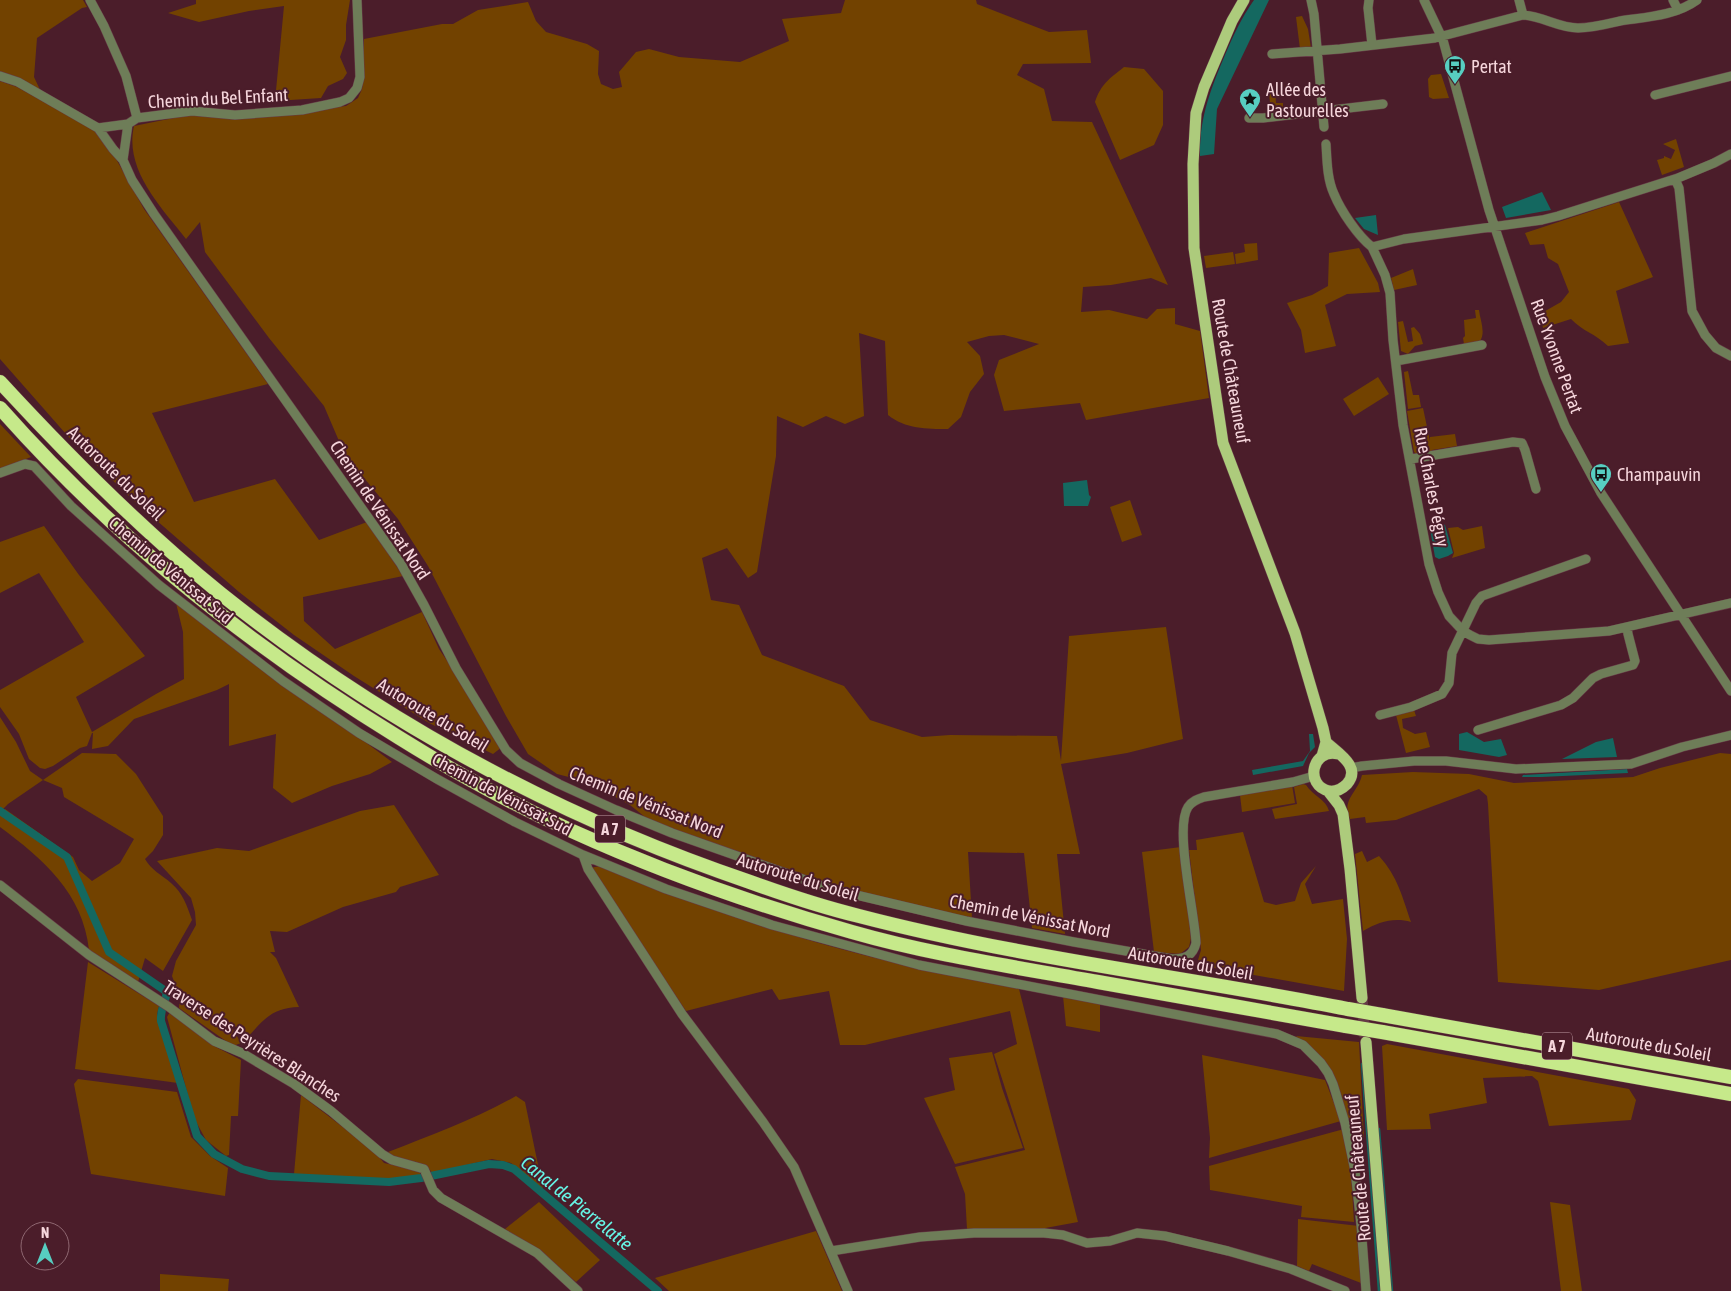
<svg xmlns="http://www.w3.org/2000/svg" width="1731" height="1291" font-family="'Asap Condensed',sans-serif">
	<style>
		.green { fill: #724200 }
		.water { fill: #146860 }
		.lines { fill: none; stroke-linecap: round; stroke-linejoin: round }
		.stream { stroke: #146860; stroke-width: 2.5 }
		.canal { stroke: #146860; stroke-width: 8 }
		.major-tunnel { stroke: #653945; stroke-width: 11; stroke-dasharray: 11 5.5; stroke-linecap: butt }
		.minor-casing { stroke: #663b46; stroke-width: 10 }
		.major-casing { stroke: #663b46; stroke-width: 12 }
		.highway-casing { stroke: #663b46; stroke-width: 15 }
		.minor { stroke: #6e7d58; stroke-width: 9 }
		.major { stroke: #adcb7c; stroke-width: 11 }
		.highway { stroke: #c6e98a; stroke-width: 14 }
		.highway-bridge-casing { stroke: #663b46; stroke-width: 15; stroke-linecap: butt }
		.highway-bridge { stroke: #c6e98a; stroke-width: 14 }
		.labels { text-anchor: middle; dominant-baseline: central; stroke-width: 4; stroke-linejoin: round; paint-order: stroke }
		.shield { fill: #4b1d2a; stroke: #c39ea7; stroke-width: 1 }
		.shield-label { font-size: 16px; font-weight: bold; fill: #f6d6dc }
		.poi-label { font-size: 18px; fill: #f6d6dc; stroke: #4b1d2a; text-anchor: start }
		.street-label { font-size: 18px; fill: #f6d6dc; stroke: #4b1d2a }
		.water-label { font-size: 19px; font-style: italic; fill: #66f6e7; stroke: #4b1d2a }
	</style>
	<rect width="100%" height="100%" fill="#4b1d2a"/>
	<path class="green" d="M0 0H83L87 7 82 8 37 38 34 77 42 94 0 73Z
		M196 0H350L346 25V40L340 57 347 73 343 79 328 86 321 98 275 101 284 6 249 11 199 22 168 13 196 4Z
		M845 0H976L977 4 1049 32 1087 30 1091 63 1023 64 1017 75 1044 89 1052 121 1092 122 1168 285 1151 278 1111 285 1083 287 1081 312 1109 310 1147 319 1157 309 1175 308V324L1200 331 1209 398 1086 420 1080 403 1004 411 994 375 999 360 1039 344 1004 335 989 336 967 342 980 356 984 374 970 392 961 417 948 429C927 429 905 429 888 415L885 341 859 333 864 416 845 424 826 416 803 427 777 416 776 456 757 572 748 578 727 548 702 558 711 600 739 605 762 655 844 686 870 720 922 737 950 735 1057 736 1061 761 1069 636 1166 627 1183 739 1127 753 1061 764 1080 854H1057L1065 934 1032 928 1024 853 968 852 972 918 832 886 650 821 630 805 588 782 557 774 528 754 506 716 428 566 398 519 345 455 324 406 269 338 205 252 200 222 186 239C161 207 124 170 134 126L198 113 319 109 346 106 358 98 362 89 364 70V39L442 24H453L478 10 528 2 536 21 546 32 587 44 599 51 598 74 601 84 613 89 622 87 619 72 636 52 649 49 679 57 740 62 789 41 782 19 841 13Z
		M1302 16 1308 29 1311 48 1300 49 1296 17Z
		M1124 67 1144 69 1163 91V125L1154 145 1120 160 1095 102C1101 84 1109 79 1124 67Z
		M1441 74 1449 98 1433 99 1429 97 1428 79 1431 75Z
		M0 81 17 87 94 130 115 157 144 209 268 384 152 413 194 502 275 479 319 540 367 522 403 576 303 597 304 621 335 649 422 612 439 649 467 690 502 747 493 754 429 723 354 676 294 635 239 592 133 500 73 442 0 359Z
		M1284 84 1285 89 1275 90 1276 103H1283V110L1271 111 1268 85Z
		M1676 139 1684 167 1662 175 1657 160 1664 158V156L1671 159 1675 150 1663 144Z
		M1619 202 1653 277 1616 291 1629 343 1608 346C1596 334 1582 331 1571 319L1543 328 1540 314 1561 302 1569 292 1558 264 1548 258 1544 244 1530 245 1525 233Z
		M1257 243 1258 260 1236 264 1235 254 1245 252 1244 244Z
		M1359 248 1378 283 1380 292 1347 294 1325 305 1336 346 1305 353 1301 330 1287 303 1312 295 1328 286 1329 253Z
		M1233 252 1235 264 1206 268 1204 256Z
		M1413 269 1417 285 1394 290 1391 278Z
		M1475 310H1479C1480 320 1486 332 1480 341L1464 344 1463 338 1465 336 1464 320 1476 318Z
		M1403 321 1408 342 1413 341 1411 328 1414 327 1420 334 1423 344 1415 346 1408 354 1401 351 1398 322Z
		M1408 371 1413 395H1419L1421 407 1408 409 1404 372Z
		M1378 377 1389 394 1354 416 1343 399Z
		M1423 408 1430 441V437L1455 434 1457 446 1432 450V452L1418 455 1414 452 1407 411Z
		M0 424 31 457 0 469Z
		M1130 500 1142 535 1122 542 1110 507Z
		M44 526 79 575 145 656 76 697 92 732 156 694 184 679 183 632 176 603C246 659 321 708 392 762L370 774 332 786 292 803 273 788 276 734 229 746V684L217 690 134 719 108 746 92 749 93 733H92L87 746 80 748 53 766 45 769 40 768 29 759 19 734 0 707V690L84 642 39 573 0 593V542Z
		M1482 526 1485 548 1452 558 1454 553 1448 528 1458 527 1463 530Z
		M1414 710 1416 716 1402 719 1403 728 1415 734 1426 732 1430 747 1406 753 1396 715Z
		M0 717 16 742 30 771 43 780 82 753 116 754 136 774 163 816V835L153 851 145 859C151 870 162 875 171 883 183 893 187 906 192 920L163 971 145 958 138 982 89 950C83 893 43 859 0 827V813L2 814 5 809 73 857 79 870 92 881 120 863 134 839 64 797 62 788 43 780 8 804 3 809 0 807Z
		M1720 753 1731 754V960L1599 990 1498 982 1488 804 1487 796 1479 789 1396 820 1366 823 1365 817 1350 819C1341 799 1358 793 1362 775L1413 772 1469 774 1514 783 1633 777 1660 768Z
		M1303 784 1306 785C1313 796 1326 799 1329 811L1275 819 1272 809 1297 804 1294 787Z
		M1292 785 1295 803 1242 812 1240 795Z
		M394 805 439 875 400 887 396 892 343 907 287 932 270 931 275 952H270L276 958 299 1007C272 1008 264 1019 247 1038L242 1028 231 1026 241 1043 233 1046 179 1008 180 997 172 976 176 961 196 925 195 912 191 898 157 861 217 848 249 851 360 811Z
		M1243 832 1264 902 1276 905 1295 901 1301 883 1316 866 1305 884 1312 904 1343 899 1347 939 1344 991 1209 967 1198 960 1201 950 1189 850H1197L1196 840Z
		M1181 847 1191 938 1189 947 1180 954 1154 952 1142 852Z
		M1362 851 1367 862 1379 856C1398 877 1402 896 1411 922 1394 917 1378 922 1363 931L1355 854Z
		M605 865C676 892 747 922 819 943 885 962 953 975 1019 989L1078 1222 1029 1231 967 1229 965 1194 955 1167 1025 1150 994 1054 1017 1044 1010 1011 865 1045H840L829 991 779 1000 772 989 686 1011 590 868Z
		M88 962 159 1006 157 1014 178 1083 75 1069Z
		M1063 996 1100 1002V1032L1066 1026Z
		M170 1012 212 1045 241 1060 238 1116H231L229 1155 226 1156 206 1140 194 1118 167 1017Z
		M1296 1036 1359 1042 1364 1138 1353 1140 1335 1078 1330 1070Z
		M1387 1044 1629 1089 1636 1100 1631 1120 1549 1126 1538 1081 1532 1076 1483 1078 1487 1103 1429 1114 1431 1129 1387 1130 1382 1046Z
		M992 1052 1002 1088 1023 1148 955 1164 924 1098 955 1090 949 1058Z
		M1202 1055 1325 1080 1341 1121 1209 1158 1210 1138Z
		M78 1079 177 1092 191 1137 210 1156 228 1168 225 1196 91 1174 74 1084Z
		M301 1095 374 1151 384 1163 420 1171V1176L382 1179 294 1174Z
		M516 1096 525 1102 543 1189 511 1163 492 1159 432 1173C425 1160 411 1162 399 1159 395 1158 391 1154 388 1152 432 1135 475 1119 516 1096Z
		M1344 1129 1351 1173 1354 1222 1301 1217 1302 1206 1210 1190 1209 1166Z
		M539 1202 600 1260 576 1282 541 1252 505 1229Z
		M1550 1202 1570 1205 1582 1291H1561Z
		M1298 1219 1359 1226 1361 1283 1312 1264 1309 1271 1297 1266Z
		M816 1231 842 1291H669L655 1278Z
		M160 1274 229 1279 228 1291H160Z"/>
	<path class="water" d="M1254 0H1269L1217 109 1214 154 1200 156C1199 119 1211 88 1225 55 1233 36 1242 17 1254 0Z
		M1542 192 1551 210 1506 218 1502 207Z
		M1376 215 1378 235 1364 229 1355 218Z
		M1087 480 1089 495 1091 497 1088 506H1064L1063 483Z
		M1443 524 1445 525 1453 553 1448 556 1439 559 1435 557 1430 529 1431 525Z
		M1467 732 1484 742 1501 739 1507 755 1499 757 1459 750V734Z
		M1309 734H1313L1315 747 1309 753 1303 766 1253 775 1252 770 1303 761 1310 751Z
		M1613 738 1617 757 1562 759 1596 742Z
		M1627 769 1628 773 1541 777H1522L1523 775Z"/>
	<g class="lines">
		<path class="stream" d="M1362 1064 1379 1291
			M1379 1129 1392 1291"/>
		<path class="canal" d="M0 811 67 857 109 952 167 992C165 1003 160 1010 161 1021L197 1136 214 1154 242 1169 269 1176 389 1182 421 1178 489 1164 503 1165 514 1169 658 1291"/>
		<path class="major-tunnel" d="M1362 998 1365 1037"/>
		<g class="minor-casing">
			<path id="minor" d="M90 0 104 26 126 76 137 118
				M1311 0 1314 14 1324 127
				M1369 0 1368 8 1372 45
				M1424 0 1443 40 1489 210 1545 377 1565 426 1601 493 1731 691
				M1673 0 1678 10
				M1523 15C1542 16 1559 28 1578 28 1592 28 1607 24 1620 21 1646 17 1675 16 1697 0
				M1272 54 1340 49 1435 38 1523 15 1519 0
				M0 76 18 82 98 128 128 124 137 118 192 111 235 115 302 110 340 102 349 98 357 88 360 77 357 0
				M1655 95 1731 76
				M1249 118H1263L1383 104
				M98 128 113 149 123 160 132 180 154 214 401 564 424 605 456 668 506 750 520 763 559 784 616 810 672 833 831 889 966 921 1074 942 1172 959C1185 959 1193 956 1196 943 1195 914 1174 828 1188 807 1192 801 1198 799 1204 797L1293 782 1314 776
				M1326 144C1327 160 1327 179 1334 194 1341 211 1358 236 1372 247
				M1731 154 1714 163 1678 178 1558 216 1542 220 1404 239 1372 247 1385 275 1390 293 1393 340 1403 425 1429 564 1438 592 1449 616 1463 631 1470 635 1478 639 1489 640 1609 631 1731 603
				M123 160 128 124
				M1675 179 1679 188 1692 311 1705 335 1716 348 1731 356
				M1396 361 1482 345
				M1411 459 1513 442 1522 443 1525 450 1536 489
				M0 473 25 464 34 466 71 506 159 585 283 681 359 733 437 779 515 822 583 855 588 869 682 1014 763 1122 794 1167 848 1291
				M1380 715 1411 707 1442 694 1449 683 1452 653 1476 603 1482 596 1586 559
				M1478 730 1561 705 1573 698 1593 678 1601 674 1633 665 1635 661 1628 634 1627 627
				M1351 768 1362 766 1414 761H1446L1516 769 1631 764 1682 747 1731 735
				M583 855 666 889 772 925 919 965 1277 1034 1303 1045 1321 1063 1328 1073 1333 1084 1345 1123 1355 1171 1361 1225 1366 1291
				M0 885 89 955 169 1007 214 1041 242 1053 294 1084 331 1111 382 1154 392 1160 424 1169 433 1190 441 1198 537 1253 578 1291
				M831 1251 920 1237 974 1233H1044L1063 1235 1087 1243 1110 1241 1137 1233 1165 1236 1228 1251 1291 1269 1345 1291"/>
		</g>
		<g class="major-casing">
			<path id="major" d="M1244 0 1232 21 1204 87 1196 113 1193 164 1194 248 1223 443 1295 633 1323 728 1326 742 1322 756
				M1326 742C1338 753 1362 767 1347 784 1342 789 1336 792 1329 791 1304 785 1312 748 1338 754
				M1328 791 1339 805 1343 814 1350 869 1362 998
				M1366 1042 1386 1291"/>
		</g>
		<g class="highway-casing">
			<path id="highway" d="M0 382C69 457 142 530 221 594 379 720 558 817 750 882 786 895 822 907 859 916 1020 958 1186 977 1348 1009
				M0 408C114 537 251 647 398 737 454 772 512 804 572 831 662 872 756 905 852 932 932 955 1016 967 1098 982 1181 996 1263 1012 1346 1026
				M1382 1015 1731 1077
				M1382 1032 1731 1094"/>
		</g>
		<use href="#minor" class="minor"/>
		<use href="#major" class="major"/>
		<use href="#highway" class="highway"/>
		<g class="highway-bridge-casing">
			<path id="highway-bridge" d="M1348 1009 1382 1015
				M1346 1026 1382 1032"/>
		</g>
		<use href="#highway-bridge" class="highway-bridge"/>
	</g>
	<defs>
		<g id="bus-pin" transform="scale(1.125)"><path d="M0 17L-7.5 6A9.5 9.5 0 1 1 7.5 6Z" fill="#57cec1" stroke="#4b1d2a"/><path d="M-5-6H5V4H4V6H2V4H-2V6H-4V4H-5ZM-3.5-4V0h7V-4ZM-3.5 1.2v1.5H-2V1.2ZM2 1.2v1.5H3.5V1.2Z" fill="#111"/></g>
		<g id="sight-pin" transform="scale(1.125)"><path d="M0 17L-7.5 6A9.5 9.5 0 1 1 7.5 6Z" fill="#57cec1" stroke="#4b1d2a"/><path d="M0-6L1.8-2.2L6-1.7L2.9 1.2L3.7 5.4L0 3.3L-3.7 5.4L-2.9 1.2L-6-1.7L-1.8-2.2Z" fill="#111"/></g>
	</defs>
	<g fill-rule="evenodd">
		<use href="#bus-pin" x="1455" y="66"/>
		<use href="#sight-pin" x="1250" y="99"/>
		<use href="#bus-pin" x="1601" y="474"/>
	</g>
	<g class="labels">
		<g class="shield">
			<rect x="595" y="815.5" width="30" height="27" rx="4"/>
			<rect x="1542" y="1032.5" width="30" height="27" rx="4"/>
		</g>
		<g class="shield-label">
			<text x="610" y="829">A 7</text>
			<text x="1557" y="1046">A 7</text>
		</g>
		<g class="poi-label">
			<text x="1471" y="66">Pertat</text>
			<text x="1266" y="89">Allée des<tspan x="1266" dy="21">Pastourelles</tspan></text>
			<text x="1617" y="474">Champauvin</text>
		</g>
		<g class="street-label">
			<text transform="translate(218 98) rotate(-3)">Chemin du Bel Enfant</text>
			<text transform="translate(1557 356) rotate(70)">Rue Yvonne Pertat</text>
			<text transform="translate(1231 371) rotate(80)">Route de Châteauneuf</text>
			<text transform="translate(116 473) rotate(44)">Autoroute du Soleil</text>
			<text transform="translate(1432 487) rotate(79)">Rue Charles Péguy</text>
			<text transform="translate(380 510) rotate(56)">Chemin de Vénissat Nord</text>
			<text transform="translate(171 570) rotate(40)">Chemin de Vénissat Sud</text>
			<text transform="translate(433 715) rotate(31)">Autoroute du Soleil</text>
			<text transform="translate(502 794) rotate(28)">Chemin de Vénissat Sud</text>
			<text transform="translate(646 802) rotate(22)">Chemin de Vénissat Nord</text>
			<text transform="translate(798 877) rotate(17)">Autoroute du Soleil</text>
			<text transform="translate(1030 916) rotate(11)">Chemin de Vénissat Nord</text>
			<text transform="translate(1191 963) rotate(10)">Autoroute du Soleil</text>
			<text transform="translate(252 1041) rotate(33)">Traverse des Peyrières Blanches</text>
			<text transform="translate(1649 1044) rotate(10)">Autoroute du Soleil</text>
			<text transform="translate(1358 1168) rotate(-95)">Route de Châteauneuf</text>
		</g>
		<g class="water-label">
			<text transform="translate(577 1203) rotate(39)">Canal de Pierrelatte</text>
		</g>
	</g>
	<g transform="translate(45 1246)"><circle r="24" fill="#4b1d2a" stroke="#8f6771"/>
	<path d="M0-4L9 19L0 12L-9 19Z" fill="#57cec1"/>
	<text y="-8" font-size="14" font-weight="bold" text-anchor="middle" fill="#f6d6dc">N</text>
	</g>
</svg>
